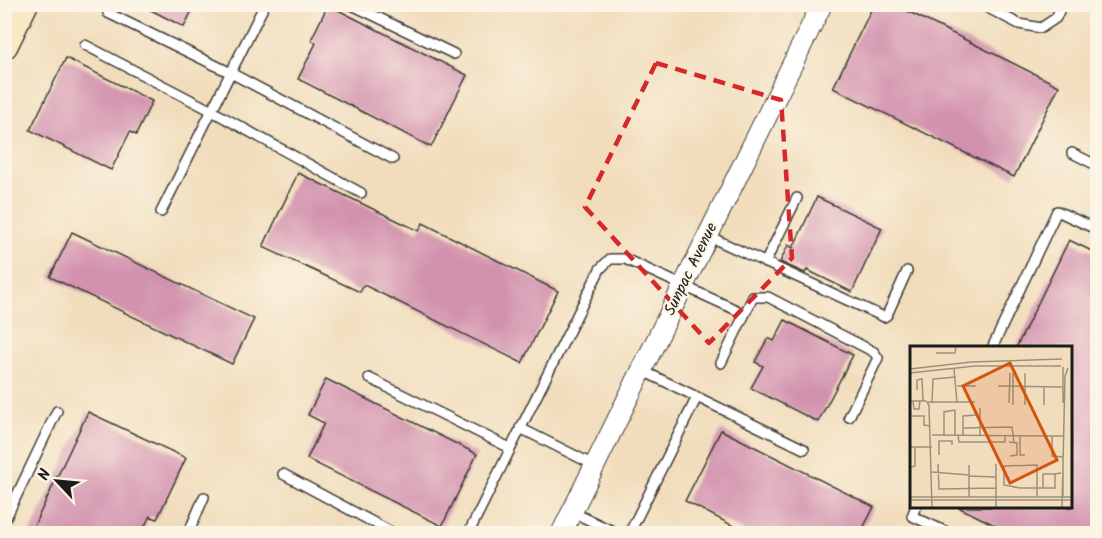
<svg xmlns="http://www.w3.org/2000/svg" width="1102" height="538" font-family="Kalam,sans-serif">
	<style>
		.building { fill: #d291ad }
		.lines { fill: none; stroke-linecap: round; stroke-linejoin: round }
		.service-casing { stroke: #3c3934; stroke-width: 12 }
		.minor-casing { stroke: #3c3934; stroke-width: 22 }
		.secondary-casing { stroke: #3c3934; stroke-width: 30 }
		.service { stroke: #fff; stroke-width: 9 }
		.minor { stroke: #fff; stroke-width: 20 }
		.secondary { stroke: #f8e8c3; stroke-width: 27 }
		.marked { fill: none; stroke: #d62828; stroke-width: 4.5; stroke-dasharray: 12 8; stroke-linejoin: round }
		.labels { text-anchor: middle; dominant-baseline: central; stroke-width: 4.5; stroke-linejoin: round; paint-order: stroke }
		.street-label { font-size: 16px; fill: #1c1c1c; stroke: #fcf5e5 }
		.inset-road { fill: none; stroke: #9c907c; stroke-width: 1.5 }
		.view { fill: #d4530e; fill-opacity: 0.15; stroke: #d4530e; stroke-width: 3 }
		.inset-edge { fill: none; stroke: #1c1c1c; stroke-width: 3 }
	</style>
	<rect width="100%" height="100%" fill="#fcf5e5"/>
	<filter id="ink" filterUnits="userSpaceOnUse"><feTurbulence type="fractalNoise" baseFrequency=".0167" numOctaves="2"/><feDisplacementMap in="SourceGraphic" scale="12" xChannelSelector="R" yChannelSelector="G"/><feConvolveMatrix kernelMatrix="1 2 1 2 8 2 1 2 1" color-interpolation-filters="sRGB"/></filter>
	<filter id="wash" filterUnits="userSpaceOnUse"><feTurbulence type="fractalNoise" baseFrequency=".008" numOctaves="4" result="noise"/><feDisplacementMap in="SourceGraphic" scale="24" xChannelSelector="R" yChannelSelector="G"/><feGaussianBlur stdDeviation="1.35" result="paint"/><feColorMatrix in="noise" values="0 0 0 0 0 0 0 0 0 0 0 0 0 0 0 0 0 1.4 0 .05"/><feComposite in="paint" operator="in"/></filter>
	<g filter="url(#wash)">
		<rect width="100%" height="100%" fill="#f1ddbc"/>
		<g id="blocks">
			<path class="building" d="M139 4H195L184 27Z
				M874 4H893L1059 86 1014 177 833 88Z
				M328 5 467 75 431 147 298 79 316 43 311 40Z
				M66 58 152 101 136 135 130 132 111 170 30 130Z
				M298 173 419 231 423 223 558 291 522 363 364 285 360 292 263 247Z
				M817 197 882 228 852 292 807 270 805 273 780 262 788 245 793 248Z
				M72 232 254 319 232 364 50 277Z
				M1069 240 1098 254V523L1092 534H1013L958 507H1071V348H1016Z
				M785 320 853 355 818 422 751 388 763 366 755 362 768 338 774 341Z
				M326 379 477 454 442 526 307 459 324 423 308 415Z
				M88 412 186 458 157 519 150 516 141 534H30Z
				M721 430 874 507 860 534H749L685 501Z"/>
		</g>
	</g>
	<g filter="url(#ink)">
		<use href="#blocks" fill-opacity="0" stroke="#3c3934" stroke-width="1.5"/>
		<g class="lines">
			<g class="service-casing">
				<path id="service" d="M350 4 454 54
					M980 4 1019 24 1041 28 1056 18 1062 4
					M108 13 231 73 393 159
					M85 45 212 111 361 193
					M1072 153 1098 166
					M161 212 265 4
					M708 236 884 317 887 315 907 271
					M765 263 797 198
					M992 348 1057 211 1098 230
					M721 363 753 297H768L874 352 878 358 849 417
					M369 378 510 448
					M697 397 804 449
					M520 428 594 465
					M283 474 395 534
					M916 506 912 516 951 534
					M572 512 619 534
					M4 522 57 411
					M188 534 204 497
					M468 534 600 269 610 259H625L745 314
					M629 534 697 397 641 370"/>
			</g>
			<g class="minor-casing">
				<path id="minor" d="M561 534 822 4"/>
			</g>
			<g class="secondary-casing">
				<path id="secondary" d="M4 45 24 4"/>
			</g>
			<use href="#service" class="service"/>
			<use href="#minor" class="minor"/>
			<use href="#secondary" class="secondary"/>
		</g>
	</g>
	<path class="marked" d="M656 63 781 100 792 258 709 343 585 207Z"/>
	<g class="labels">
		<g class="street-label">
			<text transform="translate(691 269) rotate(-64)">Sunpac Avenue</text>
		</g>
	</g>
	<g transform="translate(910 346)">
		<rect width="162" height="162" fill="#f1ddbc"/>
		<path class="inset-road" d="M26 7H45L46 0M153 21V57M0 23 61 16 152 13M44 23 47 57M0 27 65 20H151M115 27V59M47 40H66M88 40 152 41M134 41V59M7 44V34L12 33 13 55M0 55H16L19 59 22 162M3 55 4 63H9L10 55M18 56H65M22 57 23 33 46 31M99 57 100 27M103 59V27M1 70H14V79L20 80M53 82V70L66 69M22 89 153 90M34 89V66L45 64M45 89V64M48 89 49 96H95V90M53 89V82L102 81 104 96M70 89V62M110 90V109H115M142 90V110L153 111M99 96 107 97V109L100 110M0 101H22M29 109V95H42V99M28 118 29 143 86 142M86 118V162M59 119V151M1 121 5 120V101M22 126 59 129M59 130 86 131M133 142V128H145M127 150V119L94 120V139L110 142H145V128L151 127M153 150V113M0 151H162M0 154H162M152 162 155 30 158 22"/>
		<path class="view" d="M100 17 147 114 100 137 53 40Z"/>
		<rect width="162" height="162" class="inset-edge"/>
	</g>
	<rect width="1102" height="538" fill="none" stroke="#fcf5e5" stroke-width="24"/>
	<g transform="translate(57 481) rotate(296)" stroke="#fcf5e5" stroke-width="4.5" paint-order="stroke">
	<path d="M0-4.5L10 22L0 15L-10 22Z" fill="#1c1c1c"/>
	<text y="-9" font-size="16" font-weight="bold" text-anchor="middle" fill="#1c1c1c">N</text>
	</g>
</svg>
